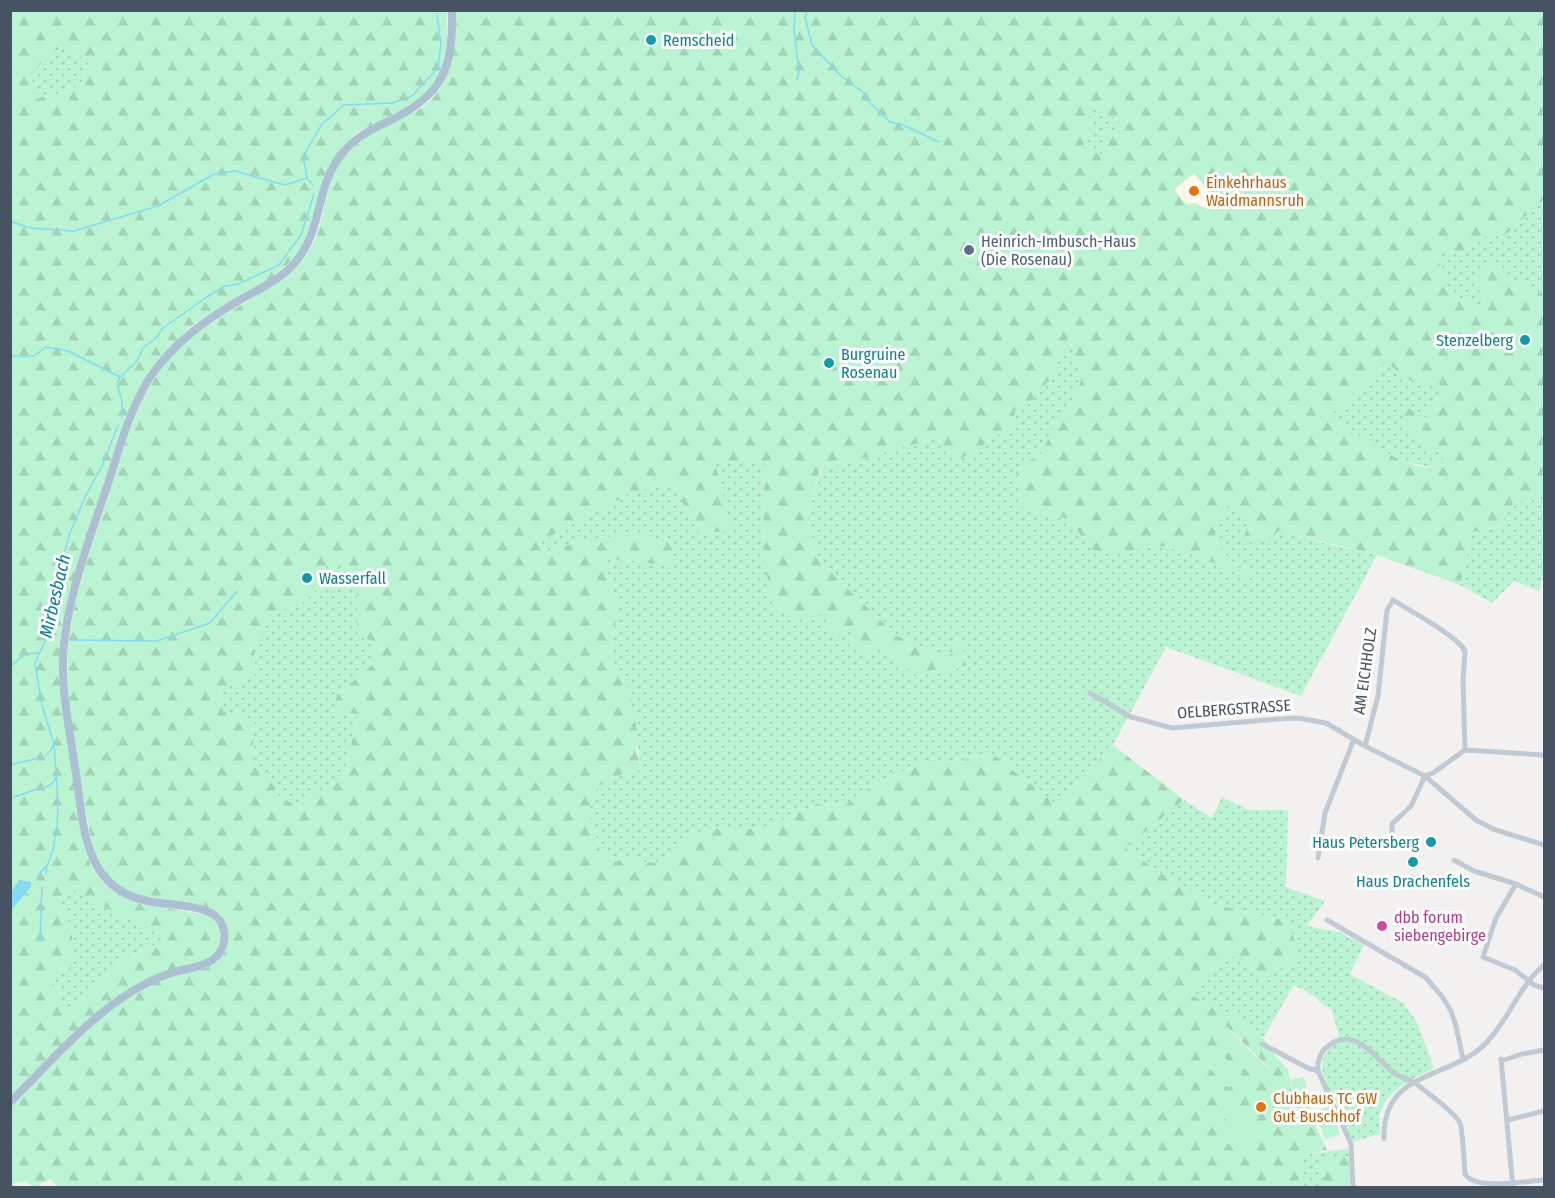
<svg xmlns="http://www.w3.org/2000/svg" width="1555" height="1198" font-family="'Fira Sans Condensed',sans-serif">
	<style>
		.commercial { fill: #fef8e9 }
		.grass { fill: url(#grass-dots) }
		.forest { fill: url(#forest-firs); fill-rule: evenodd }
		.garden { fill: #bbf4d2 }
		.water { fill: #84dbf5 }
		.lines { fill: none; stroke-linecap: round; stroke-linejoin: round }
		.stream { stroke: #84dbf5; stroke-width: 1.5 }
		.minor { stroke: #c0cad3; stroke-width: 5 }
		.primary { stroke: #adbfd2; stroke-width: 8 }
		.culture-dot { fill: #0f9aa8; stroke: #fff; stroke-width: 2 }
		.food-dot { fill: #e8710a; stroke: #fff; stroke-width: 2 }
		.service-dot { fill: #5c6f8a; stroke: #fff; stroke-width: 2 }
		.hotel-dot { fill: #d1479c; stroke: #fff; stroke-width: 2 }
		.labels { text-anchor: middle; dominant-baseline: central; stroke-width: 6; stroke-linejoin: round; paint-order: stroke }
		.culture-label { font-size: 16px; fill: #0d838f; stroke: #fff; text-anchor: start }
		.food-label { font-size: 16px; fill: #c56008; stroke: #fff; text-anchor: start }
		.service-label { font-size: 16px; fill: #4e5e75; stroke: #fff; text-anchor: start }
		.street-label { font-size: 16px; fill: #465360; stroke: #fff }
		.hotel-label { font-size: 16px; fill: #b23c85; stroke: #fff; text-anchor: start }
		.water-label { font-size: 18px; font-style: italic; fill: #037ca0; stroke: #fff }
	</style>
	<defs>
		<pattern id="grass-dots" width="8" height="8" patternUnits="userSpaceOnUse" patternTransform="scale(1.5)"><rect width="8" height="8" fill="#bbf4d2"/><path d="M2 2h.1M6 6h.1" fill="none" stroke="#a2d3b7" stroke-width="1.8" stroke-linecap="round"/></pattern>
		<pattern id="forest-firs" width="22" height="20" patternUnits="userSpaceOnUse" patternTransform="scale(1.5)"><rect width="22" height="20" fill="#bbf4d2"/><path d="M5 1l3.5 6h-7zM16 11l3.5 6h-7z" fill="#a2d3b7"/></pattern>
	</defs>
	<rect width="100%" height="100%" fill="#f3f0f0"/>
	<path class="commercial" d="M1194 173 1216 201 1204 208 1196 203 1186 204 1174 189Z"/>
	<path class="grass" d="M56 50H72L89 64 81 83 68 92 34 99C30 72 35 65 56 50Z
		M1091 106 1104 115 1122 119 1110 135 1101 132 1108 140 1103 154 1082 151 1091 124 1087 113Z
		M1544 199V294L1508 278 1500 264 1484 297 1482 307 1448 292 1446 275 1434 252 1459 254 1491 233 1502 238Z
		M1071 339 1081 381 1068 408 1051 432 1042 453 1016 468 1030 511 1071 520 1088 547 1165 546 1194 555 1254 579C1239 566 1210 549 1216 526 1218 519 1224 511 1228 505 1273 534 1325 543 1377 555L1301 696 1166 647 1113 745 1057 805 990 752 958 762 928 760 871 786 858 798 844 805 816 804 777 823 753 829H706L677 842 681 851 658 863 615 862 600 851 588 808 600 795 597 787 625 773 641 770 630 692 610 655 618 609 604 565 609 560 638 561 580 540 547 554 541 540 631 493 672 481 690 518 730 525 715 461 765 463 763 557 819 614H830L849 625 882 647 919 677 937 669 952 670 970 664 954 635 956 651 946 657 897 636 817 559 807 515 821 469 937 438 955 461 1013 426 1016 408Z
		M1385 360 1439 382 1442 398 1426 418 1404 406 1450 449 1441 462 1431 467 1401 461 1372 445 1325 413 1339 409 1353 393 1375 377Z
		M1544 499V575L1539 591 1514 581 1492 603 1460 585 1472 532 1499 526 1514 502Z
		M328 562 347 563 357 590V632L374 643 375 662 337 695 358 713 343 779 295 805 279 796 270 779 248 762 254 739 223 711 219 689 255 676 254 644 264 629 269 611 298 607 316 590Z
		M1222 797 1249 810H1288L1286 887 1325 901 1307 926 1339 932 1364 945 1350 974 1403 1003 1417 1022 1434 1068C1415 1078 1385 1090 1380 1114 1379 1120 1380 1128 1380 1134L1352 1142C1343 1122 1317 1078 1323 1059 1326 1050 1334 1043 1339 1036L1331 1008 1324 1006 1314 996 1294 985 1263 1038 1243 1021 1188 994 1227 953 1267 980 1290 922 1217 905 1168 878 1125 848 1184 800 1212 818Z
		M75 890 117 914 169 937 167 940 132 954 68 1010 52 982 72 966V932L61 902Z
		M1348 1149 1349 1158C1336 1155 1330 1157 1321 1168L1325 1187 1299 1188 1305 1154Z"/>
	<path class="forest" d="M11 11H447V44L444 62 437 78 426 95 410 107 357 132 338 152 324 178 308 237 298 253 286 266 271 278 217 309 189 328 153 367 121 431 80 562 65 618V724L85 849 92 868 105 885 121 896 141 904 208 915C215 921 221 928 221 939 219 965 179 967 160 973 152 976 146 980 139 983L11 1097V908H13L31 887 16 888 11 893ZM56 50H72L89 64 81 83 68 92 34 99C30 73 36 65 56 50ZM75 890 117 914 168 937 167 940 132 954 68 1010 52 982 72 966V932L61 902Z
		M455 11H1544V199L1502 238 1491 233 1459 254 1434 253 1446 275 1448 292 1482 307 1484 297 1475 285 1477 278 1475 273 1485 266 1500 263 1509 278 1544 294V499L1514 502 1499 526 1472 532 1460 585 1377 555 1279 531 1257 546 1244 538 1249 519 1228 505C1224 511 1218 519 1216 526 1209 549 1241 568 1256 580L1194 555 1165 546 1101 554 1088 547 1071 520 1030 511 1019 505 1016 468 1042 453 1051 432 1068 408 1081 381 1070 339 1053 362 1057 371 1028 405 1016 408 1013 426C993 437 976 452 955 461L937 438 820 470 807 515 817 559 897 636 946 657 956 651 953 632 970 664 952 670 937 669 919 677 882 647 864 657 849 645 854 631 849 626 836 635 825 627 829 614 793 619 774 609 763 557 765 463 715 461 730 525 728 531 700 533 690 518 672 481 631 493 541 541 547 554 580 540 638 534 674 545 671 567 638 561 609 560 604 565 618 609 610 655 630 692 639 743 636 747 641 770 625 773 597 787 600 795 588 808 600 851 615 862 632 855 640 858 642 862 658 863 680 851 677 842 706 829H753L777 823 816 804 844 805 858 798 871 786 928 760 958 762 990 752 1057 805 1113 745 1184 800 1125 848 1168 878 1217 905 1290 922 1298 956 1267 980 1227 953 1189 994 1243 1021 1263 1038 1275 1056 1288 1069 1295 1111 1314 1122 1327 1150 1305 1154 1299 1187 58 1188 51 1179 39 1184 41 1187H33C27 1181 21 1180 13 1184L16 1187 11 1188V1105C49 1069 92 1019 136 992 148 985 161 980 174 976 188 971 210 971 220 959 229 949 231 937 226 925 217 898 179 905 157 901 144 898 131 893 119 886 105 877 97 860 92 845 82 786 64 713 68 653 71 599 95 538 112 486 126 443 137 400 165 364 189 334 224 315 256 296 266 289 280 283 289 275 302 263 314 246 319 229 328 197 328 169 356 145 367 136 382 129 394 122 404 117 416 112 425 105 454 81 456 46 455 11ZM1091 107 1104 115 1122 119 1110 135 1100 132 1099 136 1108 141 1103 154 1082 151 1091 124 1087 113ZM1194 173 1216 200 1204 208 1196 203 1186 204 1174 190ZM1385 360C1403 377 1413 388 1439 382L1442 398 1431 404 1426 418 1403 405V430L1432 449H1450C1445 456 1442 463 1434 466 1409 475 1347 427 1326 413L1339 410 1353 393 1375 377ZM328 562 347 563 357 590V632L374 643 375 662 337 695 334 711 358 714 343 779 295 805 279 796 270 779 248 762 254 739 255 722 223 711 219 689 255 676 254 644 264 629 269 612 298 607 316 590ZM1227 1027 1270 1069V1070L1215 1038Z
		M1338 1156 1349 1158 1350 1187H1325L1321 1168 1328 1159Z"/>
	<path class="garden" d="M1226 1027 1270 1070 1258 1082 1215 1039Z
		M1222 1055 1242 1075 1229 1088 1209 1068Z
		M1304 1077 1311 1108 1298 1111 1290 1080Z
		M1285 1086 1291 1114 1277 1117 1271 1089Z
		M1223 1106 1249 1110 1247 1121 1253 1122 1252 1133 1260 1135 1258 1149 1227 1144 1229 1131 1224 1130 1226 1119 1221 1118Z
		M1330 1106 1340 1134 1325 1139 1315 1112Z"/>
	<path class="water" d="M19 880 31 882V887L13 908H11V893Z"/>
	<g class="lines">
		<path class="stream" d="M795 10 794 30 799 71 797 80
			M807 10 805 17 812 45 840 75 864 93 870 103 890 122 903 125 939 142
			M313 185 307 178 303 157 322 124 344 105 392 103 411 97 438 68 441 43 437 15
			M10 221 30 228 74 231 158 206 214 174 235 171 285 185 307 178
			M10 356H34L46 347 68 351 120 377
			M122 417V401L117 384 120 377 137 361 143 348 157 337 163 328 207 297 225 286 238 284 279 265 301 235 314 194
			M51 627 53 633 57 635
			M70 640 157 641 210 623 237 591
			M10 667 25 654 40 653
			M45 756 51 750 53 745
			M13 764 39 758
			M46 787 53 783 56 777
			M14 797 40 788
			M46 873 47 865
			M37 877 48 864 53 850 57 829 58 802 54 744 42 705 35 664 51 627 52 599 70 533 85 497 103 464 118 425
			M40 941 42 887"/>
		<path class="minor" d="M1090 693 1131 717 1172 728 1278 719 1298 718 1326 723 1365 746 1425 776 1433 773 1465 750 1544 755
			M1365 746 1378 696 1387 610 1393 600C1410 611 1456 635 1465 651L1463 681 1465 750
			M1392 837V824L1411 806 1425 776 1476 820 1493 829 1544 845
			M1318 858 1325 813 1354 739
			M1454 860 1474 871 1516 884 1544 897
			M1516 884 1496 918 1483 957 1515 970 1534 985 1544 988
			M1327 920 1425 977 1441 995 1451 1011 1456 1026 1463 1059
			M1262 1044 1308 1068 1318 1071
			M1501 1059 1513 1188
			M1501 1061 1522 1054 1544 1050
			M1508 1120 1544 1111
			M1384 1139C1382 1068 1451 1081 1487 1042 1509 1019 1519 986 1544 965
			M1353 1188 1351 1144 1318 1071C1317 1062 1320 1052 1328 1046 1355 1025 1375 1058 1394 1073 1400 1077 1408 1079 1415 1083 1424 1090 1456 1113 1460 1123 1463 1131 1464 1163 1465 1174 1475 1191 1526 1181 1544 1180"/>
		<path class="primary" d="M10 1102C52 1061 95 1009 147 983 156 978 165 975 174 972 191 967 216 967 223 946 228 932 221 916 207 911 184 902 155 907 129 895 110 887 98 872 91 853 81 827 80 796 75 768 70 732 62 696 63 659 65 603 90 537 108 484 120 447 130 408 151 376 174 343 204 321 238 301 255 291 274 283 288 270 324 236 313 196 338 159 351 140 369 130 389 121 444 95 453 68 452 10"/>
	</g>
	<g class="culture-dot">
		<circle cx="651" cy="40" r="6"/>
		<circle cx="1525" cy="340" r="6"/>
		<circle cx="829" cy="363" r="6"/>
		<circle cx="307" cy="578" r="6"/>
		<circle cx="1431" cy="842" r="6"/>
		<circle cx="1413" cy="862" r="6"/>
	</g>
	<g class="food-dot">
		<circle cx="1194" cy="191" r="6"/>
		<circle cx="1261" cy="1107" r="6"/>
	</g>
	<circle class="service-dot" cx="969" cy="250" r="6"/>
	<circle class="hotel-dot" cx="1382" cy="926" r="6"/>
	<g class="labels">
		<g class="culture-label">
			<text x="663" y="40">Remscheid</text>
			<text x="1513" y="340" text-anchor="end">Stenzelberg</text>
			<text x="841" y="354">Burgruine<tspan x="841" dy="18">Rosenau</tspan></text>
			<text x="319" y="578">Wasserfall</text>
			<text x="1419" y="842" text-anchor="end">Haus Petersberg</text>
			<text x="1413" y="881" text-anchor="middle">Haus Drachenfels</text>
		</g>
		<g class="food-label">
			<text x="1206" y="182">Einkehrhaus<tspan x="1206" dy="18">Waidmannsruh</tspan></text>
			<text x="1273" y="1098">Clubhaus TC GW<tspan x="1273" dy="18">Gut Buschhof</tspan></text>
		</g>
		<g class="service-label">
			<text x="981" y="241">Heinrich-Imbusch-Haus<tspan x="981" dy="18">(Die Rosenau)</tspan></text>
		</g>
		<g class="street-label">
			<text transform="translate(1365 671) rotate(-82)">AM EICHHOLZ</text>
			<text transform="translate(1234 709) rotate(-4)">OELBERGSTRASSE</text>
		</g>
		<g class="hotel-label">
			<text x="1394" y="917">dbb forum<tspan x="1394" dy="18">siebengebirge</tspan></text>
		</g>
		<g class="water-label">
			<text transform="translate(55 596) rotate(-77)">Mirbesbach</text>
		</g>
	</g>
	<rect width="1555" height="1198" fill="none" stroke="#465360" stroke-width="24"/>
</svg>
